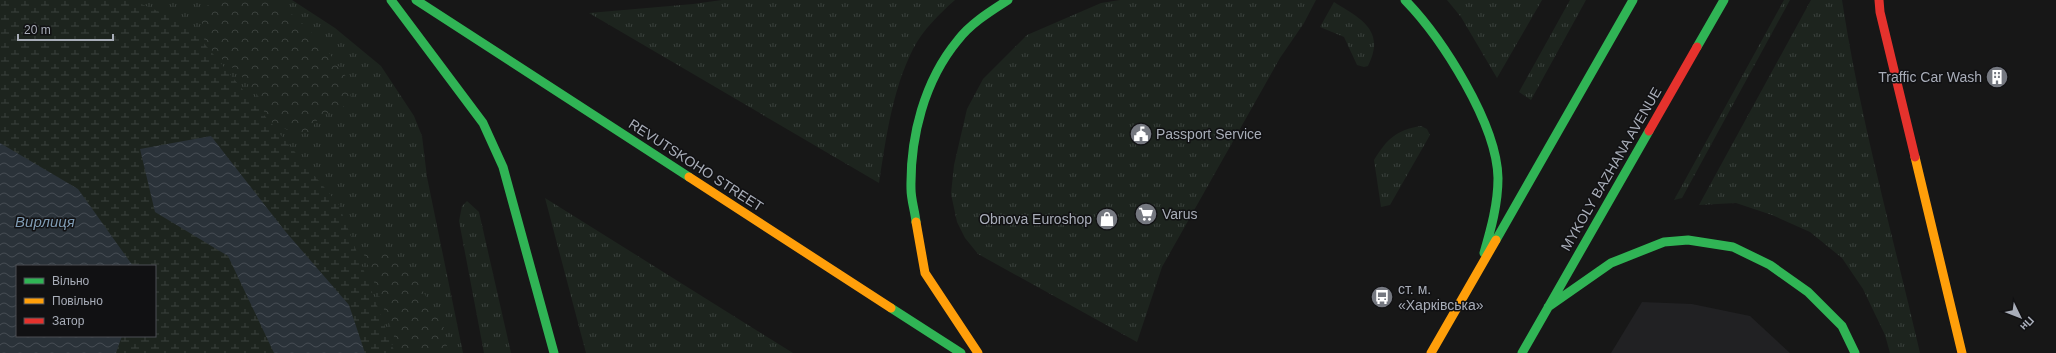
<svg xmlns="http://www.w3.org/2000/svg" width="2056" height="353" font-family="Helvetica,sans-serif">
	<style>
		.built { fill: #212123 }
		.grass { fill: url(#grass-tufts) }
		.forest { fill: url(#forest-crowns) }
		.wetland { fill: url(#wetland-marsh) }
		.water { fill: url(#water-waves) }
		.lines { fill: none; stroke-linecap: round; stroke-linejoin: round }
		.fast { stroke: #30b455; stroke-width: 9 }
		.slow { stroke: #ff9f0a; stroke-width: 9 }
		.jam { stroke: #e5322d; stroke-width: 9 }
		.labels { text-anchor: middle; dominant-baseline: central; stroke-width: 3; stroke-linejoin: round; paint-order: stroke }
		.poi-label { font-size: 14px; fill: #a8adb8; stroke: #111113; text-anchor: start }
		.street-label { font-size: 14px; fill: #a8adb8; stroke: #111113 }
		.water-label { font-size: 15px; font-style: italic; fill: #7f9bb3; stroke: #111113 }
	</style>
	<defs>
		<pattern id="grass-tufts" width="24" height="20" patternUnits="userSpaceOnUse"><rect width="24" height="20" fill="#1d241e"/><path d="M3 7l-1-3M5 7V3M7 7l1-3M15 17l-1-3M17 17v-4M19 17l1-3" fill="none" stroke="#3b413d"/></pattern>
		<pattern id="forest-crowns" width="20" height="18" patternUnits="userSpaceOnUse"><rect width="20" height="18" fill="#1d241e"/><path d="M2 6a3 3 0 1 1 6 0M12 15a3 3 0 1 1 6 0" fill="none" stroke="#3b413d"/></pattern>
		<pattern id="wetland-marsh" width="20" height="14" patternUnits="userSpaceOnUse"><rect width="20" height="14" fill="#1d241e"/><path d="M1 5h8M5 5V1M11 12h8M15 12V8" fill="none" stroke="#3b413d"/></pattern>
		<pattern id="water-waves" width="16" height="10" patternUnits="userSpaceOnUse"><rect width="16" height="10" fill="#2a3239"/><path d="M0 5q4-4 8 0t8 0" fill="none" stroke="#464d54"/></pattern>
	</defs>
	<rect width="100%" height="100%" fill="#171717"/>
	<path class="built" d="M1642 302 1692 304 1750 316 1790 353H1611Z"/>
	<path class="grass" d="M0 0H292L335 28 381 66 414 116 422 136 427 177 463 353H116L155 336V266Z
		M722 0H955C939 14 923 30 913 49 892 91 886 138 879 183L589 13 693 4Z
		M1120 0H1316L1304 23 1280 58 1162 267 1137 342 978 254 965 238 957 222 951 194 954 165 967 109 983 79 1027 35 1101 3Z
		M1447 0H1542L1497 78 1461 17Z
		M1570 0H1586L1531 100 1519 92Z
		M1784 0H1790L1682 198 1674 200Z
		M1811 0H1842C1860 119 1893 236 1920 353H1890L1885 335 1863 289 1842 258 1810 232 1772 215 1736 203 1699 205Z
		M1334 2C1361 19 1386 30 1368 66L1364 67 1357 65 1344 37 1320 27Z
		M1421 126 1427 129 1430 135 1390 205 1381 207 1374 160C1387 139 1396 130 1421 126Z
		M545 198 793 353H586Z
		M467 201 479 212 511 353H484L459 221 462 206Z"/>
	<path class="forest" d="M211 0H270L296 17 322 43 347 78 351 98 343 107 319 117 309 132 294 133 267 120 259 97 239 73 205 45 201 16Z
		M377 251 384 253 412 272 444 328 448 353H400L363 252Z"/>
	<path class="wetland" d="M0 0H132L188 24 339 205 395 353H106L112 336H155V266H114L0 167Z"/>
	<path class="water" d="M211 136 285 231 349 305 365 353H274L228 256 155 212 140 149Z
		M0 143 78 189 133 266H17V336H122L116 353H0Z"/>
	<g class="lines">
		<path class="fast" d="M391 0 483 123 503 167 554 353
			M416 0 689 177
			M1405 0C1442 38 1497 124 1498 178 1498 204 1491 229 1484 253
			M1697 47 1724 0
			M916 222C915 211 911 200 911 189 910 137 924 81 958 40 971 23 991 11 1008 0
			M1496 240 1633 0
			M1548 307 1611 263 1664 242 1688 240 1733 247 1770 265 1808 292 1842 326 1855 353
			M891 308 961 353
			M1522 353 1649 131"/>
		<path class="slow" d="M1915 157 1962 353
			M689 177 891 308
			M916 222 925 273 978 353
			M1431 353 1496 240"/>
		<path class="jam" d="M1879 0 1880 12 1915 157
			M1649 131 1697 47"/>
	</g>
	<defs>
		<g id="building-disc" transform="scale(1.15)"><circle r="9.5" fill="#757880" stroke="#111113"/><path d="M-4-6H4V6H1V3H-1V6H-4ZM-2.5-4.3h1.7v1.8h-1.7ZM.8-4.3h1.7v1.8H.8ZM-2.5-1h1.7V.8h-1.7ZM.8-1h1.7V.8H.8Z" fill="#fff"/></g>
		<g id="civic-disc" transform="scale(1.15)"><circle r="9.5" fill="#757880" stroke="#111113"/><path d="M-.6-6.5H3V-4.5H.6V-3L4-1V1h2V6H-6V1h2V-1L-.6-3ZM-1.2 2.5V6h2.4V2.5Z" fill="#fff"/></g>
		<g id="supermarket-disc" transform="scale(1.15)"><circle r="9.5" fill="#757880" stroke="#111113"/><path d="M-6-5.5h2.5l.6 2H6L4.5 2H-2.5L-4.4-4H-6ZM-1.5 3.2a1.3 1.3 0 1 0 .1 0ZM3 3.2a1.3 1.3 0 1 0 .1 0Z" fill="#fff"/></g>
		<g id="shop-disc" transform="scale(1.15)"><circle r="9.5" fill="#757880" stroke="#111113"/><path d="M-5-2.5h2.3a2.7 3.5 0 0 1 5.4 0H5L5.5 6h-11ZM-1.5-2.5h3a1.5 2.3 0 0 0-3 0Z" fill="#fff"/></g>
		<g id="bus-disc" transform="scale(1.15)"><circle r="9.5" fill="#757880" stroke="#111113"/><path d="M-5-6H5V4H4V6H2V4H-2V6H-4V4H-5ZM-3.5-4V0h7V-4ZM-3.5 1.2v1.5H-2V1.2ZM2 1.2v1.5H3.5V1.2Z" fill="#fff"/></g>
	</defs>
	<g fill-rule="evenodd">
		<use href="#building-disc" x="1997" y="77"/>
		<use href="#civic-disc" x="1141" y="134"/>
		<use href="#supermarket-disc" x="1146" y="214"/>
		<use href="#shop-disc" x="1107" y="219"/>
		<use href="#bus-disc" x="1382" y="297"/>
	</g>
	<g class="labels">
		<g class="poi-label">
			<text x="1982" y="77" text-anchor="end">Traffic Car Wash</text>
			<text x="1156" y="134">Passport Service</text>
			<text x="1162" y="214">Varus</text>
			<text x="1092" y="219" text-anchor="end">Obnova Euroshop</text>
			<text x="1398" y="289">ст. м.<tspan x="1398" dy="16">«Харківська»</tspan></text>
		</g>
		<g class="street-label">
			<text transform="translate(696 165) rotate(33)">REVUTSKOHO STREET</text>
			<text transform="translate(1611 169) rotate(-60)">MYKOLY BAZHANA AVENUE</text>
		</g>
		<g class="water-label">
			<text x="45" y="221">Вирлиця</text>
		</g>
	</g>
	<rect x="16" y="265" width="140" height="72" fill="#111113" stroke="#4d4f55"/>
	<rect x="24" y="278" width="20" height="6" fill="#30b455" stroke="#4d4f55"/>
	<text x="52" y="285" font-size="12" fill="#a8adb8">Вільно</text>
	<rect x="24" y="298" width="20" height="6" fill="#ff9f0a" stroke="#4d4f55"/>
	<text x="52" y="305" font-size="12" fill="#a8adb8">Повільно</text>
	<rect x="24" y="318" width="20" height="6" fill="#e5322d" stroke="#4d4f55"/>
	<text x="52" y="325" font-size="12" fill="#a8adb8">Затор</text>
	<g transform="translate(2020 317) rotate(133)" stroke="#111113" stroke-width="3" paint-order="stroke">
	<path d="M0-3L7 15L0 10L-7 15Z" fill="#a8adb8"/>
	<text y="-6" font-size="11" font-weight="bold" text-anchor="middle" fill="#a8adb8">Пн</text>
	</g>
	<path d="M18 34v6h95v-6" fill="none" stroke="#a8adb8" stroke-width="2"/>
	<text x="24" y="34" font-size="12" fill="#a8adb8" stroke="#111113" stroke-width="3" paint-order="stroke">20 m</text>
</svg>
